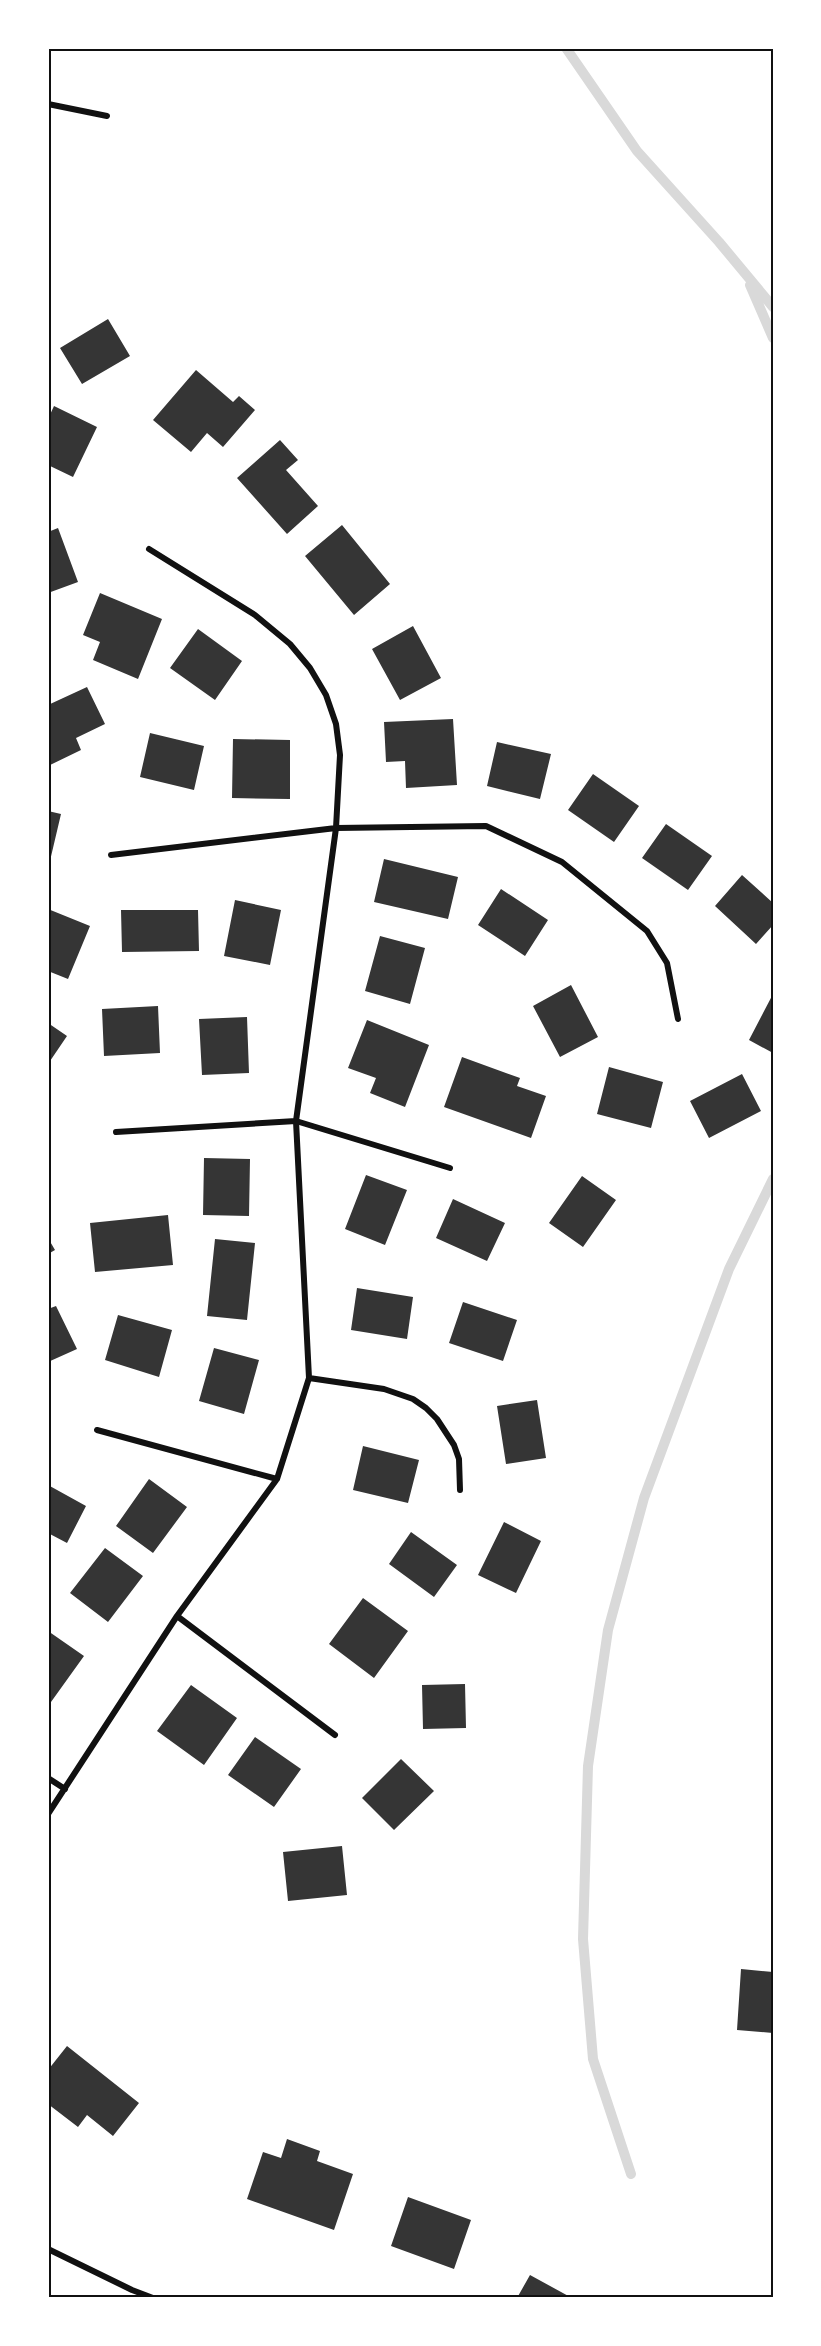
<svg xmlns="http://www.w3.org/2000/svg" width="821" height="2346" font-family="'Fira Sans',sans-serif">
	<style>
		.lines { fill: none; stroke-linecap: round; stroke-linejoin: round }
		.stream { stroke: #d9d9d9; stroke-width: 10 }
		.building { fill: #353535 }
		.minor { stroke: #111; stroke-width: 6 }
		.neatline { fill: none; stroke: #111; stroke-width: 2 }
	</style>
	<rect width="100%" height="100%" fill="#fff"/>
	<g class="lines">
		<path class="stream" d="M566 48 637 151 719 242 773 307
			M750 285 773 338
			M631 2174 593 2059 583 1939 588 1766 608 1630 644 1498 729 1269 773 1179"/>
	</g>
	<path class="building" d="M108 319 130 356 82 384 60 348Z
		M196 370 233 402 239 396 255 410 223 447 207 433 191 452 153 420Z
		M54 406 97 427 73 477 48 465V419Z
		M280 440 298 460 286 470 318 506 287 534 237 478Z
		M342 525 390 584 354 615 305 556Z
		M58 528 78 582 48 593V532Z
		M100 593 162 619 138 679 93 660 100 642 83 635Z
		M413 626 441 678 400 700 372 649Z
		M198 629 242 661 215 700 170 668Z
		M87 687 105 724 76 738 81 750 48 766V705Z
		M453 719 457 785 406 788 405 761 386 762 384 722Z
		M150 733 204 746 194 790 140 777Z
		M233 739 290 740V799L232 798Z
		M497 742 551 754 540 799 487 786Z
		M593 774 639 806 614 842 568 810Z
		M48 811 61 814 49 865H48Z
		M666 824 712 856 688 890 642 858Z
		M384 859 458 877 448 919 374 902Z
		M742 875 773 903V925L756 944 715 906Z
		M501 889 548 920 525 956 478 925Z
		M235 900 281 910 270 965 224 956Z
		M48 909 90 926 68 979 48 971Z
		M121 910H198L199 951 122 952Z
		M380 936 425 948 410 1004 365 991Z
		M571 985 598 1037 560 1057 533 1006Z
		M773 994V1053L749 1040Z
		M158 1006 160 1053 104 1056 102 1009Z
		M247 1017 249 1073 202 1075 199 1019Z
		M367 1020 429 1045 405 1107 370 1093 376 1078 348 1068Z
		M48 1023 67 1036 48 1064Z
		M462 1057 520 1078 517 1086 546 1096 531 1138 444 1107Z
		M609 1067 663 1082 651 1128 597 1114Z
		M742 1074 761 1111 709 1138 690 1101Z
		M204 1158 250 1159 249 1216 203 1215Z
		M366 1175 407 1190 385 1245 345 1229Z
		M582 1176 616 1200 583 1247 549 1223Z
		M453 1199 505 1223 487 1261 436 1238Z
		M168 1215 173 1265 95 1272 90 1223Z
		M48 1238 55 1250 48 1254Z
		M215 1239 255 1243 247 1320 207 1316Z
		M357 1288 413 1297 407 1339 351 1330Z
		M463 1302 517 1320 503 1361 449 1343Z
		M56 1306 77 1349 48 1362V1309Z
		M118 1315 172 1330 159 1377 105 1360Z
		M214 1348 259 1360 244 1414 199 1401Z
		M537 1400 546 1458 506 1464 497 1406Z
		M363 1446 419 1460 408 1503 353 1490Z
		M149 1479 187 1507 153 1553 116 1526Z
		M48 1485 86 1506 67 1543 48 1533Z
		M504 1522 541 1541 516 1593 478 1575Z
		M411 1532 457 1565 434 1597 389 1564Z
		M105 1548 143 1576 108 1622 70 1593Z
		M363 1598 408 1631 374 1678 329 1644Z
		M48 1631 84 1656 51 1702 48 1700Z
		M465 1684 466 1728 423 1729 422 1685Z
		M191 1685 237 1718 204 1765 157 1731Z
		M255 1737 301 1769 274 1807 228 1775Z
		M401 1759 434 1791 394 1830 362 1798Z
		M342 1846 347 1895 288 1901 283 1852Z
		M741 1969 773 1972V2033L737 2030Z
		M67 2046 139 2103 113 2136 87 2115 78 2127 48 2104V2070Z
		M287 2139 320 2151 317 2161 353 2174 334 2230 247 2199 263 2152 281 2158Z
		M408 2197 471 2220 454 2269 391 2246Z
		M530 2275 572 2298H517Z"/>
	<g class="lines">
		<path class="minor" d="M48 104 107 116
			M111 855 336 828 486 826 562 862 647 931 667 963 678 1019
			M116 1132 296 1121 450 1168
			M309 1378 384 1389 413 1399 426 1408 437 1419 454 1445 459 1459 460 1490
			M97 1430 277 1479
			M177 1616 335 1735
			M48 1778 65 1789
			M48 1814 177 1616 277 1479 309 1378 296 1121 336 828 340 755 336 724 326 695 310 668 290 644 255 615 149 549
			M48 2249 132 2290 153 2298"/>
	</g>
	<rect width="821" height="2346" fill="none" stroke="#ffffff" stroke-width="99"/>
	<rect x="50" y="50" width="722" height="2246" class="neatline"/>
</svg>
